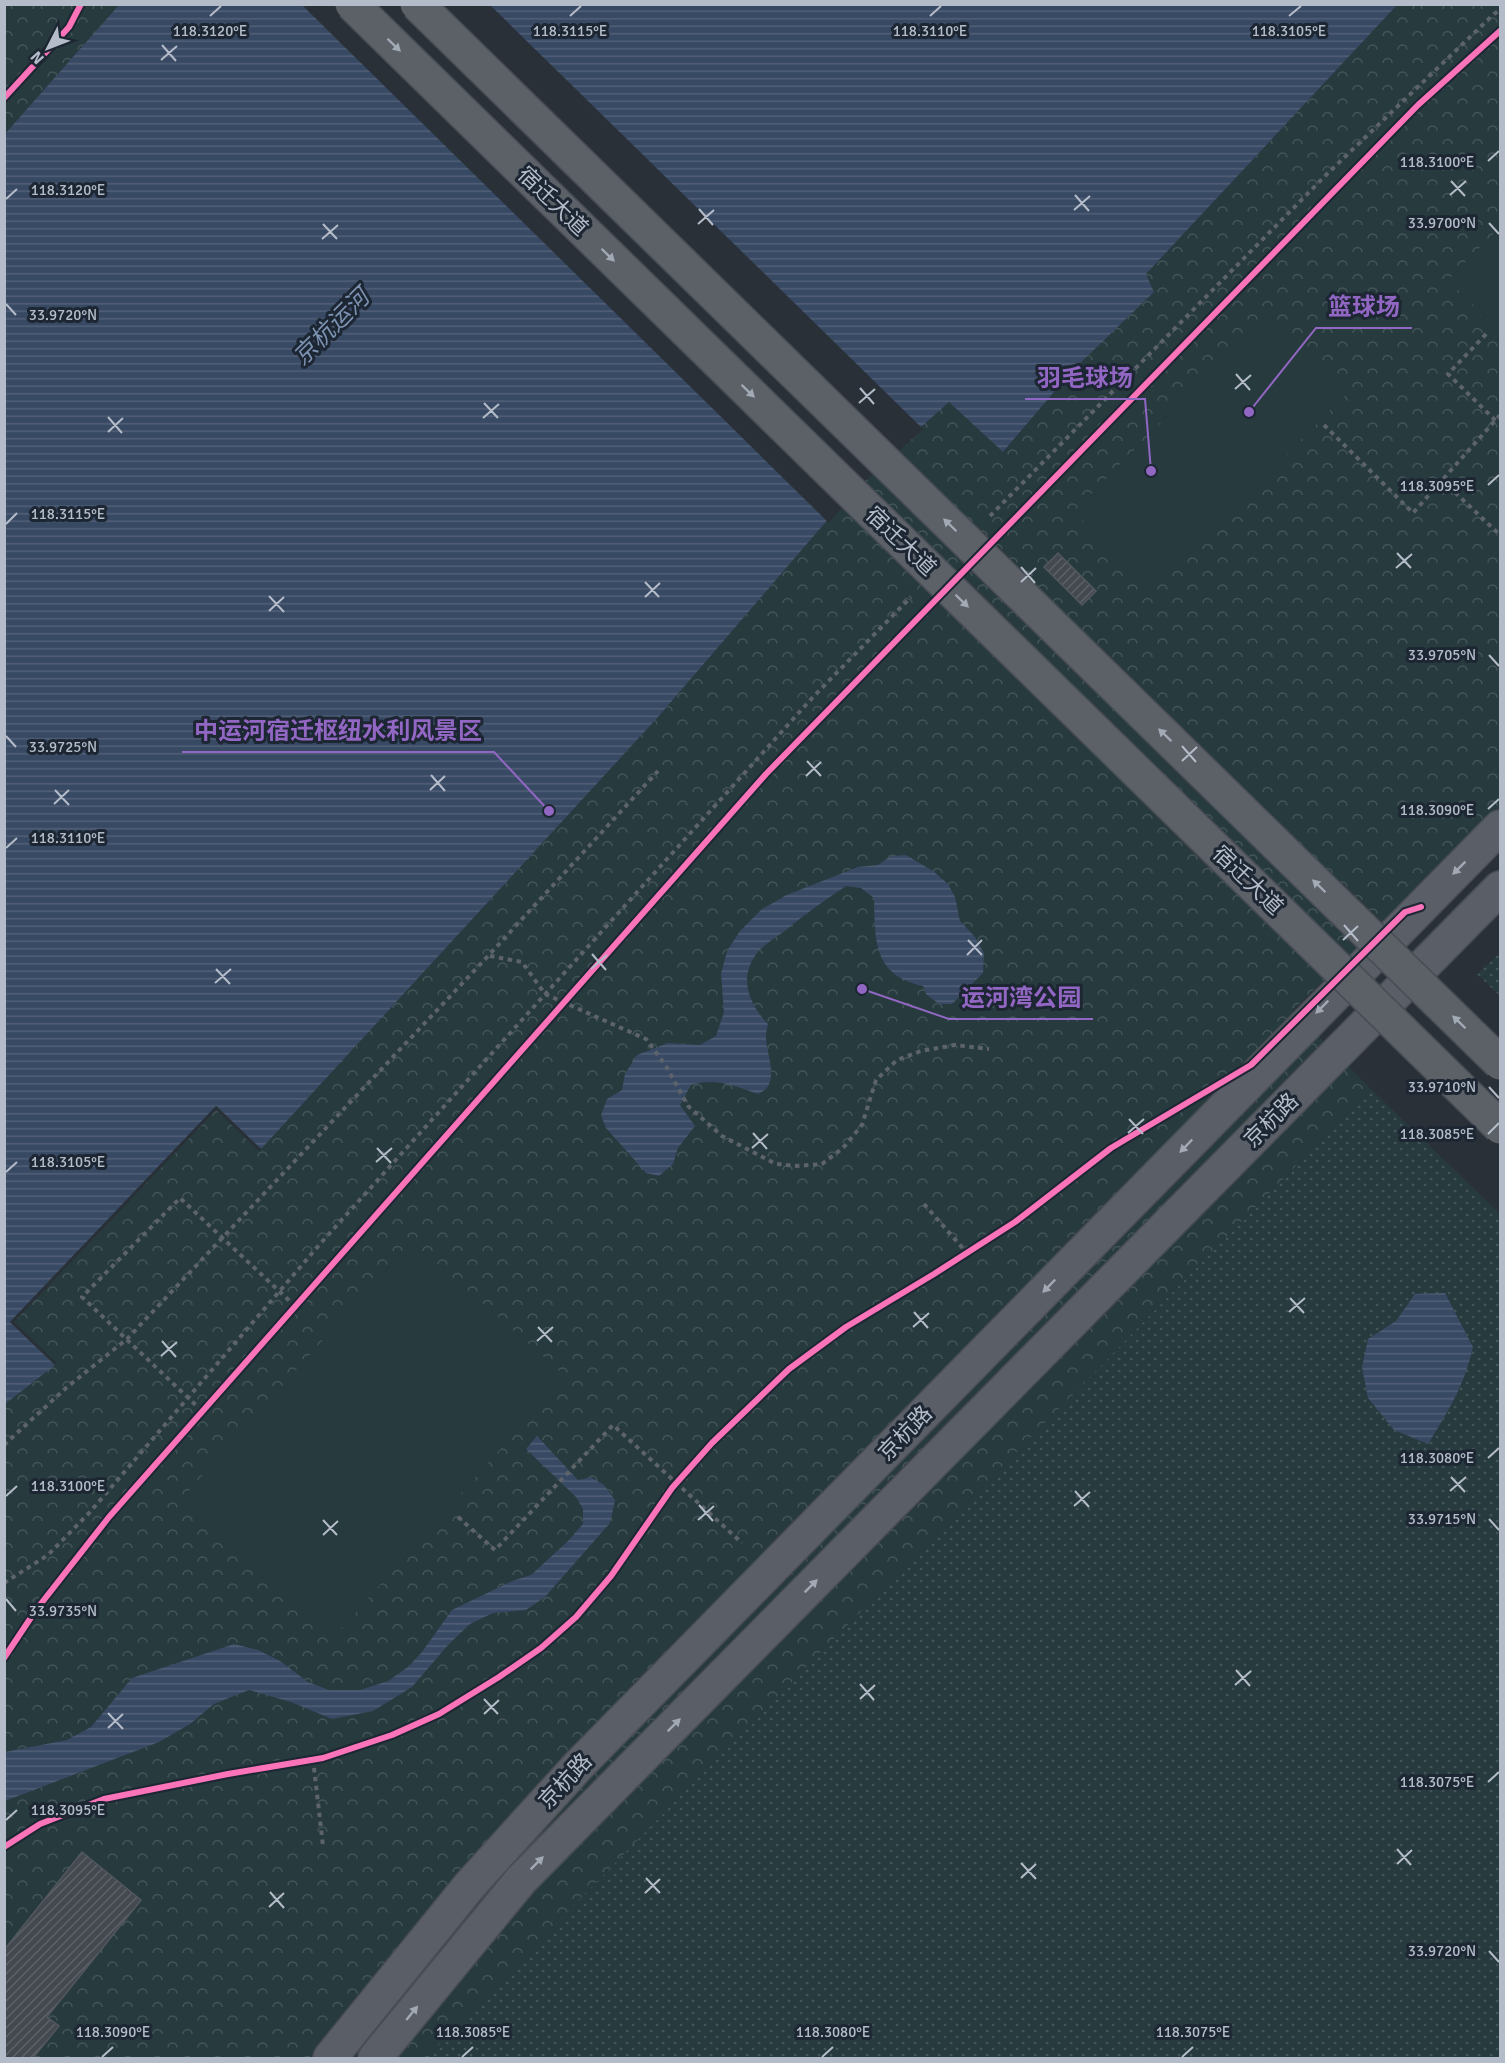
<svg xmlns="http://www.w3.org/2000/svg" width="1505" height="2063" font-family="Signika,'Noto Sans SC',sans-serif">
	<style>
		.grass { fill: url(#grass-dots) }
		.park { fill: url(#park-crowns) }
		.pitch { fill: #273a3e }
		.water { fill: url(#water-rules) }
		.pier { fill: #2a3038 }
		.building { fill: url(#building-hatch); stroke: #52575f; stroke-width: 1.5 }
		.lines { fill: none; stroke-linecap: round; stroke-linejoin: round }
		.minor-casing { stroke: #484c53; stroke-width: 36 }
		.path { stroke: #5d636a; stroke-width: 4; stroke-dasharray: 4.5 4.5; stroke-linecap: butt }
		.minor { stroke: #5a5e66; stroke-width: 33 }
		.major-bridge-casing { stroke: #484c55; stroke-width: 36; stroke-linecap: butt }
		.major-bridge { stroke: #5c6168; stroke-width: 33 }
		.cycleway-casing { stroke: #1d2633; stroke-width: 10 }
		.cycleway { stroke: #fb73b8; stroke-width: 6 }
		.oneway { fill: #a2aab6 }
		.oneway2 { fill: #a2a9b5 }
		.ticks { fill: none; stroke: #b4bcc9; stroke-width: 2 }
		.labels { text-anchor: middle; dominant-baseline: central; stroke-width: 6; stroke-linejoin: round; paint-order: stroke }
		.street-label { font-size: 22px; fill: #b4bcc9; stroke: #1d2633 }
		.water-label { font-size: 24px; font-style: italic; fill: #7c92b1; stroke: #1d2633 }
		.ticks-label { font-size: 15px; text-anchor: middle; fill: #b4bcc9; stroke: #1d2633; stroke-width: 6; stroke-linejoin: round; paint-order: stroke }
		.leader { fill: none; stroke: #9266c3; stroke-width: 2 }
		.callout-dot { fill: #9266c3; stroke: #1d2633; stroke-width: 2 }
		.callout-label { font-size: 24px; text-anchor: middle; font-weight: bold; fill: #9266c3; stroke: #1d2633; stroke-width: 6; stroke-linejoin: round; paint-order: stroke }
	</style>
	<defs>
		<pattern id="grass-dots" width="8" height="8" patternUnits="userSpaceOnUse" patternTransform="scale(1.5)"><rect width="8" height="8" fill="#273a3e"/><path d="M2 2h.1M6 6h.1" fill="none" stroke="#445559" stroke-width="1.8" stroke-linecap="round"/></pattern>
		<pattern id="park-crowns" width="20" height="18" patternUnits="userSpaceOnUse" patternTransform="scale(1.5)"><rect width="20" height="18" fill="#273a3e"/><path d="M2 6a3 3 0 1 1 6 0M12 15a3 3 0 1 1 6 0" fill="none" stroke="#445559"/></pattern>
		<pattern id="water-rules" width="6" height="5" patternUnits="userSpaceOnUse" patternTransform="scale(1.5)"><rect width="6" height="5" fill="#384963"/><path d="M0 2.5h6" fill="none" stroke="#526178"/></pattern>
		<pattern id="building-hatch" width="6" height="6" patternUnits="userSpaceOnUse" patternTransform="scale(1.5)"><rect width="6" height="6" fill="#444950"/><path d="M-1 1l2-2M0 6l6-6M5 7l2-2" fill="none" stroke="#5d6168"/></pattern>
	</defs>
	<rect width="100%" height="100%" fill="#2a3038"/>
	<path class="grass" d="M1500 953V996L1477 974Z
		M1371 1089 1500 1214V2058H427L447 2035Z"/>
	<path class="park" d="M5 5H269L861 481 949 402 1004 452 1071 372 1154 292 1146 274 1397 5H1500V807L1293 1010 1371 1089 447 2035 428 2058H5Z"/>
	<path class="pitch" d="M1500 227V331L1448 280Z
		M1268 313 1348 392 1153 590 1074 512Z
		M411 1241 565 1376 333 1638 180 1501Z"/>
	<path class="water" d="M119 5H1397L1146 274 1154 292 1071 372 1003 452 949 402 861 481 658 717 261 1149 216 1106 10 1322 55 1365 5 1404 4 135Z
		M906 855 933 871 948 884 955 897 960 921 975 937 984 953 983 973 952 1004H939L926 994 923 986C873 975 875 941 874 898L861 888 846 886C825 900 805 914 786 930 777 937 764 944 757 953 738 978 749 1004 768 1024 767 1028 766 1033 766 1038 767 1056 781 1085 758 1094 736 1086 714 1077 691 1085L680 1105 695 1126 678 1148 673 1164 659 1176 646 1173 606 1128 601 1115 607 1099 622 1090 625 1074 637 1055 668 1043 700 1045 716 1036 724 1012 721 974 727 951 740 931 762 909 789 894 858 867 878 865 891 856Z
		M1445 1293 1473 1347C1464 1386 1449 1410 1428 1444L1394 1430 1368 1398 1362 1367 1368 1339 1396 1321 1415 1294Z
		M537 1436 578 1480 591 1477 604 1485 615 1500 610 1523 545 1597 526 1610 493 1613 470 1624 448 1645 412 1687 373 1711 332 1719 291 1702 249 1690 214 1704 190 1724 159 1742 5 1801V1752L67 1740 91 1727 132 1678 234 1644 258 1650 280 1661 308 1682 329 1690H360L388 1681 408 1667 422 1652 452 1610 512 1581 531 1575 568 1541 583 1524V1509L576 1497 526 1449Z"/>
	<path class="pier" d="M302 5H490L923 429 863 483 829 523Z
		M216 1106 261 1149 259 1151 216 1110 14 1322 57 1363 55 1365 10 1322Z"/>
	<path class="building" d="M1058 553 1096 591 1082 605 1044 567Z
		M82 1852 141 1900 47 2017 59 2026 33 2058H4V1950Z"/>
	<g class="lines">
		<g class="minor-casing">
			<path id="minor" d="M330 2058 470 1885 578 1766 1500 827
				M375 2058 521 1880 1500 888"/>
		</g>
		<path class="path" d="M1486 334 1448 374 1496 421
			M1324 425 1413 513 1500 415
			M1442 480 1500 535
			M990 516 1327 174 1494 14 1500 10
			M490 956 522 962 545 994 646 1039 666 1066 688 1106 722 1136 776 1164 797 1166 822 1164 843 1148 862 1125 876 1080 897 1060 921 1051 955 1045 989 1049
			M924 1204 967 1253
			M202 1411 82 1297 180 1198 295 1306
			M4 1445 66 1388 127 1339 489 955 658 771
			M458 1517 495 1550 613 1425 742 1543
			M4 1583 48 1555 90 1512 320 1244 813 697 911 597
			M313 1759 323 1846"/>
		<use href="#minor" class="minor"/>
		<g class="major-bridge-casing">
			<path id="major-bridge" d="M352 4 1500 1127
				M417 4 1500 1063"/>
		</g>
		<use href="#major-bridge" class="major-bridge"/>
		<g class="cycleway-casing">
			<path id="cycleway" d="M4 98 69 27 81 4
				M4 1658 36 1610 109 1517 766 774 1418 105 1500 31
				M4 1847 40 1824 104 1799 228 1774 323 1758 392 1735 439 1714 499 1677 541 1648 576 1617 611 1576 672 1488 712 1443 789 1369 846 1327 934 1274 1015 1222 1111 1148 1251 1065 1405 912 1421 907"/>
		</g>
		<use href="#cycleway" class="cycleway"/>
	</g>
	<defs><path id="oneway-solid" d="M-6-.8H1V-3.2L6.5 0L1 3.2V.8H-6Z" transform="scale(1.5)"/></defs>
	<g class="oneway">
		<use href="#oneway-solid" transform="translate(394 45) rotate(44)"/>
		<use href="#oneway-solid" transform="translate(608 255) rotate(44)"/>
		<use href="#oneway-solid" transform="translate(748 391) rotate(44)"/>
		<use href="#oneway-solid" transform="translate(950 525) rotate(-136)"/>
		<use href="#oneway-solid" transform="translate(962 601) rotate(44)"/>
		<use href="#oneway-solid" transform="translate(1165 735) rotate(-136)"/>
		<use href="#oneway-solid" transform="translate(1319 886) rotate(-136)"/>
		<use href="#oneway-solid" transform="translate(1459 1022) rotate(-136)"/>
	</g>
	<g class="oneway2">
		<use href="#oneway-solid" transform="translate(1459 868) rotate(135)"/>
		<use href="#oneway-solid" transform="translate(1322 1007) rotate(135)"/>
		<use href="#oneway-solid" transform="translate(1186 1146) rotate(134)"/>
		<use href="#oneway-solid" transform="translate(1049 1286) rotate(134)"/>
		<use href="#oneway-solid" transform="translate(811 1586) rotate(-45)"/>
		<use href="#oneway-solid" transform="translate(674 1725) rotate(-45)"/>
		<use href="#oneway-solid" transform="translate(537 1863) rotate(-45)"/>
		<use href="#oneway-solid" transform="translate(412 2013) rotate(-51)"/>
	</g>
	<path class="ticks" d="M210 16 221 6M570 16 581 6M930 16 941 6M1289 16 1301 6M162 45 176 61M161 60 177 46M1488 161 1499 151M1451 181 1465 196M1075 195 1089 211M1450 195 1466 181M6 199 17 189M699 209 713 225M1074 210 1090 196M1489 223 1499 234M323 224 337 239M698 224 714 210M322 239 338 225M6 304 16 315M1236 374 1250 390M860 388 874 404M1235 389 1251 375M484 403 498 418M859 403 875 389M108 417 122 433M483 418 499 404M108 432 123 418M1488 485 1499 475M6 524 17 513M1397 553 1411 568M1021 567 1035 583M1396 568 1412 554M645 582 659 597M1021 582 1036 568M269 596 284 612M645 597 660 583M269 611 284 597M1489 655 1499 666M6 736 16 747M1182 746 1196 762M807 761 821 776M1182 761 1197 747M431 775 445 791M806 776 821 762M55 790 69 805M430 790 445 776M54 804 69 790M1488 809 1499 799M6 848 17 838M1344 925 1358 941M968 940 982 955M1343 940 1358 926M592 954 606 970M967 955 982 940M216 969 230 984M591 969 607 955M215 983 231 969M1489 1087 1499 1098M1129 1119 1143 1134M753 1133 767 1149M1128 1133 1144 1119M1488 1134 1499 1123M377 1148 391 1163M752 1148 768 1134M376 1162 392 1148M6 1172 17 1162M1290 1298 1304 1313M914 1312 928 1328M1289 1312 1305 1298M538 1327 552 1342M913 1327 929 1313M162 1341 176 1357M537 1341 553 1327M161 1356 177 1342M1488 1458 1499 1448M1451 1477 1465 1492M1075 1491 1089 1507M1450 1491 1466 1477M6 1496 17 1486M699 1505 713 1521M1074 1506 1090 1492M1489 1519 1499 1530M323 1520 337 1535M698 1520 714 1506M323 1535 338 1521M6 1599 16 1611M1236 1670 1250 1686M860 1684 874 1700M1235 1685 1251 1671M484 1699 498 1714M860 1699 875 1685M108 1713 123 1729M484 1714 499 1700M108 1728 123 1714M1488 1782 1499 1772M6 1820 17 1810M1397 1849 1411 1865M1021 1863 1036 1879M1397 1864 1412 1850M646 1878 660 1893M1021 1878 1036 1864M270 1892 284 1908M645 1893 660 1879M269 1907 284 1893M1489 1951 1499 1962M102 2057 113 2047M462 2057 473 2047M822 2057 833 2047M1182 2057 1193 2047"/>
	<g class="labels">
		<g class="street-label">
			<text transform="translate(553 201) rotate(44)">宿迁大道</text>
			<text transform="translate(901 541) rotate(44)">宿迁大道</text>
			<text transform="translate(1248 880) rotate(44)">宿迁大道</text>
			<text transform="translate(1271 1120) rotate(-45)">京杭路</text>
			<text transform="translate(905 1433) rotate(-46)">京杭路</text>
			<text transform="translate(565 1781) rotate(-47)">京杭路</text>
		</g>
		<g class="water-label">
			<text transform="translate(331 327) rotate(-45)">京杭运河</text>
		</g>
	</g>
	<g class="ticks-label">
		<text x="210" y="36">118.3120°E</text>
		<text x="570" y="36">118.3115°E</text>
		<text x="930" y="36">118.3110°E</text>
		<text x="1289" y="36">118.3105°E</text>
		<text x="1437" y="167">118.3100°E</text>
		<text x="68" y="195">118.3120°E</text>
		<text x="1442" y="228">33.9700°N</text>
		<text x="63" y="320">33.9720°N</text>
		<text x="1437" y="491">118.3095°E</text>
		<text x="68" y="519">118.3115°E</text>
		<text x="1442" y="660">33.9705°N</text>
		<text x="63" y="752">33.9725°N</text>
		<text x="1437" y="815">118.3090°E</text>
		<text x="68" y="843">118.3110°E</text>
		<text x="1442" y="1092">33.9710°N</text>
		<text x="1437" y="1139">118.3085°E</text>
		<text x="68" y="1167">118.3105°E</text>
		<text x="1437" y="1463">118.3080°E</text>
		<text x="68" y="1491">118.3100°E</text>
		<text x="1442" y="1524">33.9715°N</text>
		<text x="63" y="1616">33.9735°N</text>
		<text x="1437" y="1787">118.3075°E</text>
		<text x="68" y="1815">118.3095°E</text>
		<text x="1442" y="1956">33.9720°N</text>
		<text x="113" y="2037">118.3090°E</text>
		<text x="473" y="2037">118.3085°E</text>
		<text x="833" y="2037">118.3080°E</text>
		<text x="1193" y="2037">118.3075°E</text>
	</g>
	<path class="leader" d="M1249 412L1316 328H1412M1151 471L1145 399H1025M549 811L494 752H182M862 989L949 1019H1093"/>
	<g class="callout-dot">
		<circle cx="1249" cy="412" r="6"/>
		<circle cx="1151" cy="471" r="6"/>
		<circle cx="549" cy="811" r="6"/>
		<circle cx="862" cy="989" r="6"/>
	</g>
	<g class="callout-label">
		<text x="1364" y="315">篮球场</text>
		<text x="1085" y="386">羽毛球场</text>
		<text x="338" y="739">中运河宿迁枢纽水利风景区</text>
		<text x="1021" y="1006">运河湾公园</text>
	</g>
	<rect width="1505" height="2063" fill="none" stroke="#b4bcc9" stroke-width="12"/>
	<g transform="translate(48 48) rotate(228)" stroke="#1d2633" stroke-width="4.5" paint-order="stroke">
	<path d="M0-4.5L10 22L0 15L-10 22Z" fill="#b4bcc9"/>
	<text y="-9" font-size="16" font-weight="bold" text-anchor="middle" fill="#b4bcc9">N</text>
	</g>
</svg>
